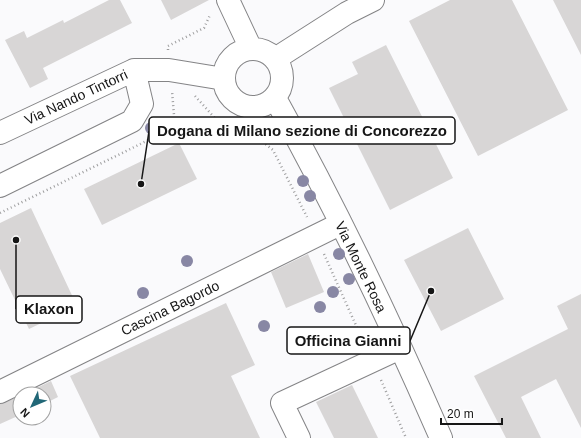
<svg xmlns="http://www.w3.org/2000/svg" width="581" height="438" font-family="Arial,sans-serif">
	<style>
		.building { fill: #d8d6d6 }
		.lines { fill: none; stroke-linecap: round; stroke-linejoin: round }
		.minor-casing { stroke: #848486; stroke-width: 24 }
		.path { stroke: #9e9e9f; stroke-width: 2.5; stroke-dasharray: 1 3; stroke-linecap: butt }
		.minor { stroke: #fff; stroke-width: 22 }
		.tree { fill: #8887a4 }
		.labels { text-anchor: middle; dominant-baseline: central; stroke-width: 3.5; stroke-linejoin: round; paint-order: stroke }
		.street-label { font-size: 14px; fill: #161616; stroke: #fff }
		.leader { fill: none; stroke: #161616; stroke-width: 1.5 }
		.callout-dot { fill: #161616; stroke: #fff; stroke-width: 1.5 }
		.callout { fill: #fff; stroke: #161616; stroke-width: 1.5 }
		.callout-label { font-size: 15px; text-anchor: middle; font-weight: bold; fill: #161616 }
	</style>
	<rect width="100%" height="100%" fill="#fafafc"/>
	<path class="building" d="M109 0H120L132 23 43 68 48 79 30 88 5 40 24 31 27 38 63 20 64 23Z
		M161 0H209L171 20Z
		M450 0H512L568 110 478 156 409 21Z
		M553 0H581V55Z
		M386 45 453 178 390 210 329 88 358 74 352 62Z
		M179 143 197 179 102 225 84 189Z
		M31 208 77 306 29 329 0 269V223Z
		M468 228 504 299 441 331 404 260Z
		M308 254 324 292 286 308 271 272Z
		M581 294V428L556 379 521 397 541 438H506L474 376 568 329 557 306Z
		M226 303 255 365 231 376 260 438H100L70 376Z
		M51 381 58 397 44 404V394H24Z
		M352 385 378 438H334L316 402Z
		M20 396V415L0 424V404Z"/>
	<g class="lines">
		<g class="minor-casing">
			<path id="minor" d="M228 0 251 49
				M224 78a29 29 0 1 1 58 0a29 29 0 1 1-58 0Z
				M275 59 347 13 373 0
				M275 98C336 208 391 323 441 438
				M0 133 134 70H169L224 79
				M0 186 132 121 142 104 134 70
				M0 392 340 224
				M299 438 282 403 400 348"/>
		</g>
		<path class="path" d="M168 50V46L204 28 210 15
			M195 96 222 126 233 130 258 138 273 150 307 217
			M0 213 175 127 172 91
			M324 254 363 341
			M381 380 406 438"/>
		<use href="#minor" class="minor"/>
	</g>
	<g class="tree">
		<circle cx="151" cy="128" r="6"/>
		<circle cx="303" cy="181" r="6"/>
		<circle cx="310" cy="196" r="6"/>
		<circle cx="339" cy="254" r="6"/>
		<circle cx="187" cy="261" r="6"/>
		<circle cx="349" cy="279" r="6"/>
		<circle cx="333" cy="292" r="6"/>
		<circle cx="143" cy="293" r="6"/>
		<circle cx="320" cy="307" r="6"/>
		<circle cx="264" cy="326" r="6"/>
	</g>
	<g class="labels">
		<g class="street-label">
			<text transform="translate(76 97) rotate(-25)">Via Nando Tintorri</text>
			<text transform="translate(361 267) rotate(64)">Via Monte Rosa</text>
			<text transform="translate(170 308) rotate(-26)">Cascina Bagordo</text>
		</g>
	</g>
	<path class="leader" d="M141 184L149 131M16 240L16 309M431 291L410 341"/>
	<g class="callout-dot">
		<circle cx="141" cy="184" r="4"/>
		<circle cx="16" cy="240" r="4"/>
		<circle cx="431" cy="291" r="4"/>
	</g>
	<g class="callout">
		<rect x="149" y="117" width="306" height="27" rx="4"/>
		<rect x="16" y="296" width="66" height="27" rx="4"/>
		<rect x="287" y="327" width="123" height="27" rx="4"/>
	</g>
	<g class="callout-label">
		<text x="302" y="136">Dogana di Milano sezione di Concorezzo</text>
		<text x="49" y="314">Klaxon</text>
		<text x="348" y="346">Officina Gianni</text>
	</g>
	<g transform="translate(32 406) rotate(226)"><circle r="19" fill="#ffffff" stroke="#a2a2a2"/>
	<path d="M0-3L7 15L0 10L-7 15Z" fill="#216777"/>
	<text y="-6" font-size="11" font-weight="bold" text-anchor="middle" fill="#161616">N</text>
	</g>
	<path d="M441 418v6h61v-6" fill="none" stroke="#161616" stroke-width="2"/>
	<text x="447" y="418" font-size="12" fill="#161616" stroke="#ffffff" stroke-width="3" paint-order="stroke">20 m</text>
</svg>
